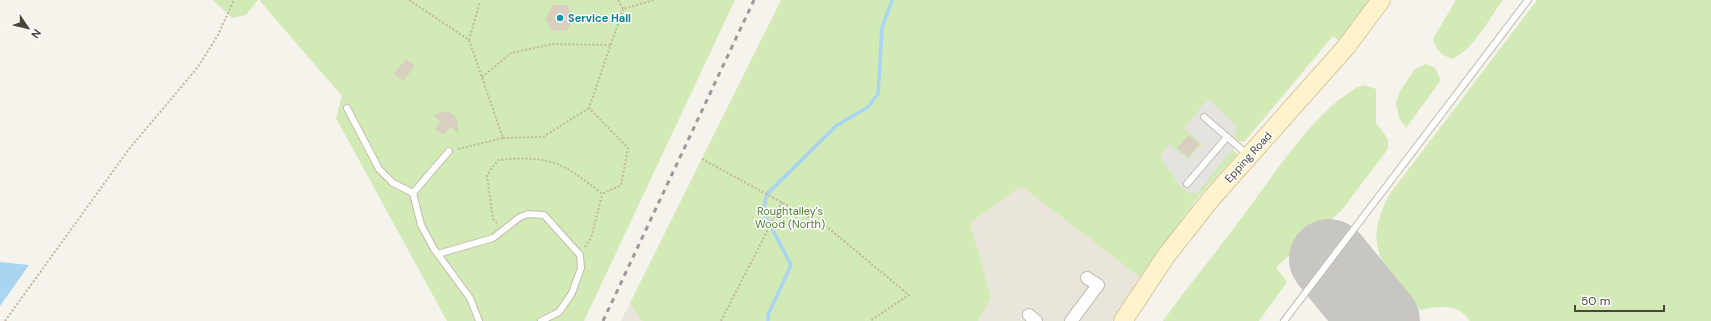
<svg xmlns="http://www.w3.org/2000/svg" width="1711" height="321" font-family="'DM Sans',sans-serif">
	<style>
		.residential { fill: #eae5da }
		.green { fill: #d2eab5 }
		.parking { fill: #e5e3e0 }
		.water { fill: #a9d4f2 }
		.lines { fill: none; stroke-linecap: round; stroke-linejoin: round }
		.stream { stroke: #a9d4f2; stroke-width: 3.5 }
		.runway { stroke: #c8c6c3; stroke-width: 80 }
		.building { fill: #d8cfc1 }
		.lane-casing { stroke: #c2bbae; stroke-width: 8 }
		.street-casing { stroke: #c2bbae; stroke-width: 14 }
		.secondary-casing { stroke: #d6c79b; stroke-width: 20 }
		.path { stroke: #c4b79f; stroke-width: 2; stroke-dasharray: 2 2; stroke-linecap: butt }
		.lane { stroke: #fff; stroke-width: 6 }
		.street { stroke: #fff; stroke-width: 12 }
		.secondary { stroke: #fff3cd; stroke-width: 18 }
		.rail { stroke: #9a9a9a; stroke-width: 3; stroke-dasharray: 5 5; stroke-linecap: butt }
		.culture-dot { fill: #0f9aa8; stroke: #fff; stroke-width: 1.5 }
		.labels { text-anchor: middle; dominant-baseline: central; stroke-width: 3; stroke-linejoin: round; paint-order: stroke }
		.culture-label { font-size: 11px; font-weight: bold; fill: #0d838f; stroke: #fff; text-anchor: start }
		.street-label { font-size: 11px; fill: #4b4439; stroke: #fff }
		.park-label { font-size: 11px; fill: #4a7f2a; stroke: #fff }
	</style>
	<rect width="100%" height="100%" fill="#f6f3ec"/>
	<path class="residential" d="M1021 186 1140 277 1112 321H978L991 297 970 223Z
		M630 303 642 321H621Z"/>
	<path class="green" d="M213 0H258L246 15 232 18Z
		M259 0H735L584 321H447L336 118 342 96Z
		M781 0H1381L1346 47 1333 36 1244 142 1239 141 1233 149 1237 154 1198 197 1140 277 1021 186 970 223 991 297 978 321H642L630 303Z
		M1456 0H1503C1488 20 1475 47 1453 59 1442 56 1436 50 1433 39Z
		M1537 0H1711V321H1470C1458 302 1439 306 1420 310 1386 270 1360 249 1389 195Z
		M1426 64 1435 68 1441 80 1406 128 1399 118 1396 103 1400 91 1415 69Z
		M1363 85 1376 89V123L1388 139V149L1341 211 1276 267 1287 282 1259 321H1163C1188 286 1215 254 1240 220 1271 179 1318 104 1363 85Z"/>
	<path class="parking" d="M1208 99 1237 126 1234 136 1239 141 1197 193H1188L1178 184 1160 157 1169 144 1188 159 1202 144 1184 128Z"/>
	<path class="water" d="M0 262 29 265 0 306Z"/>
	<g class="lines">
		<path class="stream" d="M768 321V315L791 265 763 211 767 194 836 126 868 107 878 94 882 28 892 0"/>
		<path class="runway" d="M1329 259 1380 321"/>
	</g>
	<path class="building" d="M553 5H567L574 17 567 30 553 31 545 19Z
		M406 59 415 66 403 81 394 74Z
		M448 111 456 117 459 133 450 127 444 135 435 129 440 121 433 115Z
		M1189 135 1200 144 1188 157 1177 148Z"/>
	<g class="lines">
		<g class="lane-casing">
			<path id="lane" d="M347 108 379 169 393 183 413 193 421 225 434 249 470 298 479 321
				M1204 117 1248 155
				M1187 184 1227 137
				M413 193 449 151
				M438 254 493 238 520 217 528 214 544 215 580 255 581 268 572 293 559 312 541 321
				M1284 321 1528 0"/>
		</g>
		<g class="street-casing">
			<path id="street" d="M1029 315 1036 321
				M1071 321 1098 285 1087 278"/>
		</g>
		<g class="secondary-casing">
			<path id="secondary" d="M1123 321 1166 256 1210 200 1346 47 1381 0"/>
		</g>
		<path class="path" d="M409 0 469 40 480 2
			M618 0 623 9 654 0
			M482 77 511 53 553 44 610 45
			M503 138 543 137 589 108
			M458 149 503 138 469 40
			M702 159 827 227 909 295 870 321
			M497 223 493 219 487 175 498 160C549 155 563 162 602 194L621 185 628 148 589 108 623 9
			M585 247 591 238 602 195
			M5 321 129 149 198 67 218 35 234 0
			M721 321 782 202"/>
		<use href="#lane" class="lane"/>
		<use href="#street" class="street"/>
		<use href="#secondary" class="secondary"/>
		<path class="rail" d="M603 321 754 0"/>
	</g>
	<circle class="culture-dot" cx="560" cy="18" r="4"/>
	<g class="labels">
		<g class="culture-label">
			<text x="568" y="18">Service Hall</text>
		</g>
		<g class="street-label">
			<text transform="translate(1248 157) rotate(-48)">Epping Road</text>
		</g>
		<g class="park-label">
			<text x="790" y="211">Roughtalley's<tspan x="790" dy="13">Wood (North)</tspan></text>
		</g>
	</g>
	<g transform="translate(28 28) rotate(125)" stroke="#ffffff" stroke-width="3" paint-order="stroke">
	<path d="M0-3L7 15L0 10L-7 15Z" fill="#4b4439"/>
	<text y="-6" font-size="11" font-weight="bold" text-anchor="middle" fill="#4b4439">N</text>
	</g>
	<path d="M1575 305v6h89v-6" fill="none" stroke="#4b4439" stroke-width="2"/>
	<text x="1581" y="305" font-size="12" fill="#4b4439" stroke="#ffffff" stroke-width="3" paint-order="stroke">50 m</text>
</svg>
